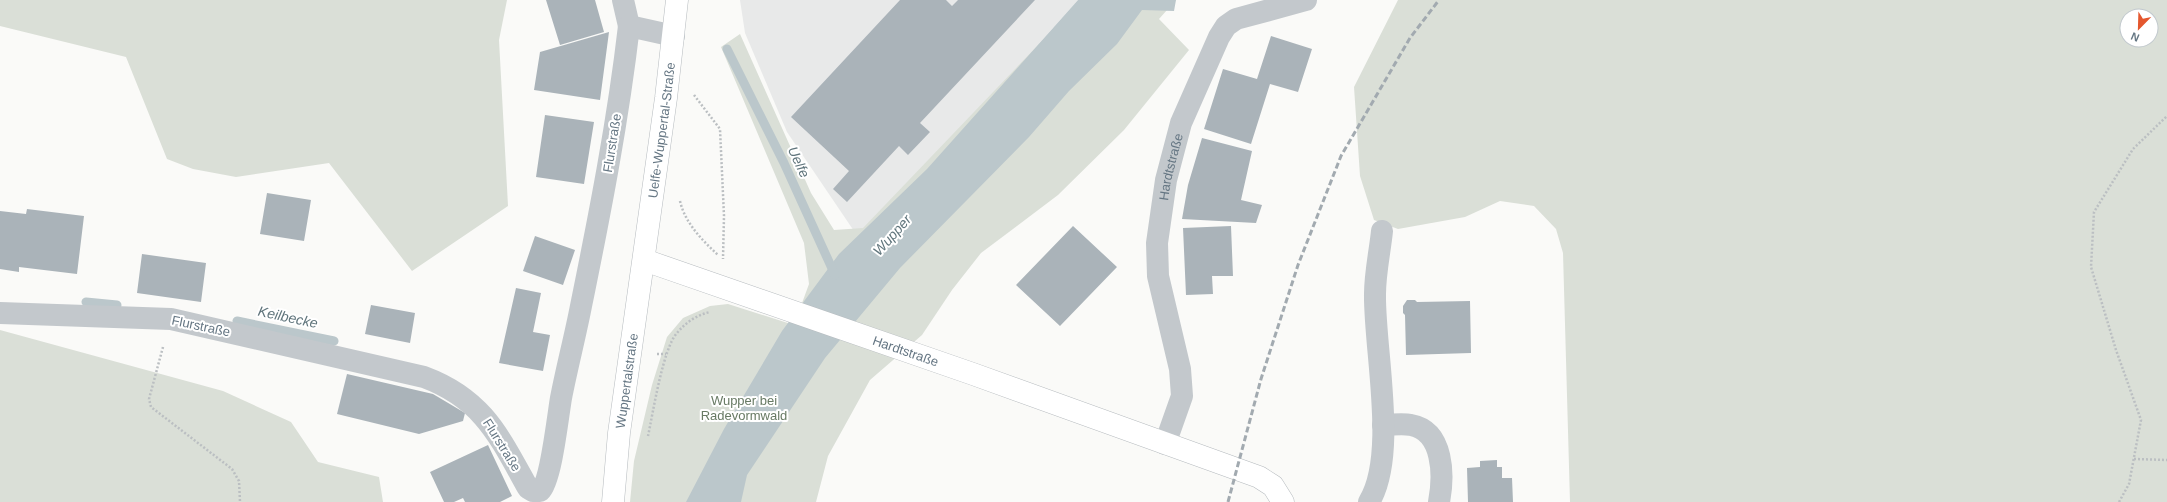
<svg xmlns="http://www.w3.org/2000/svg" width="2167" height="502" font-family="Arial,sans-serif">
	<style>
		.built { fill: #e8e9e9 }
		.green { fill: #dadfd7; fill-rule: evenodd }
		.water { fill: #bbc7cb }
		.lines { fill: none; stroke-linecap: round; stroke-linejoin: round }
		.stream { stroke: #bbc7cb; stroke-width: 9 }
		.building { fill: #aab3b9 }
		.major-casing { stroke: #b5babe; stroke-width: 23 }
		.path { stroke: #bbbfc2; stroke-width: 2.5; stroke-dasharray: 2 2; stroke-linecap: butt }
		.minor { stroke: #c3c8cc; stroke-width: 22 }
		.major { stroke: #fff; stroke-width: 22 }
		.rail { stroke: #a2aab0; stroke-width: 3; stroke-dasharray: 6 3; stroke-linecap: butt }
		.labels { text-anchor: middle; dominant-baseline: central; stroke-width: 4; stroke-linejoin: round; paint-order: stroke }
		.street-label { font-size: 13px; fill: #657683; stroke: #fff }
		.park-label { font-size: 13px; fill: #687a64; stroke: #fff }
		.water-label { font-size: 14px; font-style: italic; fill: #60757c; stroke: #fff }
	</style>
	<rect width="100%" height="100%" fill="#fafaf8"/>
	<path class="built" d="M740 0H1078L1012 74 858 237 787 132 745 33Z"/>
	<path class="green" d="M0 0H507L499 40 508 206 412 271 329 163 236 177 193 169 167 159 126 57 0 26Z
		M1081 0H1176L1159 19 1189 50 1124 130 1058 195 981 253 952 290 922 335 870 380 828 456 816 502H630L634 461 652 385 667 337 683 318 710 306 728 304 794 325 809 284 804 243 721 47 740 34 811 193 834 230 863 228Z
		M1398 0H2167V502H1570L1563 253 1556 229 1534 206 1500 201 1465 217 1398 229 1374 220 1360 176 1354 87ZM2127 16H2151V40H2127Z
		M0 330 223 391 291 422 318 462 379 477 383 502H0Z"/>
	<path class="water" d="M1078 0H1176L1174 11 1142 10 1117 44 1069 91 1029 137 900 268 825 358 747 475 741 502H686L724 429 782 331 839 254 927 169Z"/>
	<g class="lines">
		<path class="stream" d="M727 49 784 163 835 275
			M86 302 117 305
			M237 321 334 341"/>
	</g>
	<path class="building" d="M546 0H595L604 32 560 45Z
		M900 0H946L952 6 958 0H1035L920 123 930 132 908 155 899 146 847 202 833 189 849 171 791 117Z
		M609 32 600 100 534 90 540 52Z
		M1271 36 1312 49 1298 92 1270 84 1251 144 1204 129 1223 69 1257 79Z
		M545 115 594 122 584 184 536 177Z
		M1202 138 1252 151 1241 200 1262 205 1256 223 1182 219 1188 185Z
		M267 193 311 200 304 241 260 234Z
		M27 209 84 216 77 274 19 267V272L0 269V211L26 214Z
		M1073 226 1117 267 1060 326 1016 285Z
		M1231 226 1233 276H1212L1213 294 1186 295 1183 228Z
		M535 236 575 250 563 285 523 271Z
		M142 254 206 263 201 302 137 293Z
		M516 288 541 293 533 332 550 335 543 371 499 363Z
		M1407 300H1415L1417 302 1470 301 1471 353 1406 355 1405 315 1403 313V306Z
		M371 305 415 313 410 343 365 334Z
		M347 374 433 394 465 413 463 421 419 434 337 414Z
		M488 445 512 496 500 502H465L463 498 454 502H444L430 472Z
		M1497 460V467H1502V478H1512L1513 502H1468L1467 468 1480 467V461Z"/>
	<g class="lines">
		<g class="major-casing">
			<g id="major">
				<path id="s2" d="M644 260 973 374 1259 477 1273 486 1283 502"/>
				<path id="s3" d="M613 502 619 433 666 98 677 0"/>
			</g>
		</g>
		<path class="path" d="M694 95 720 129 724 216 723 259
			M680 201C685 223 702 240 718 255
			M163 347 149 399 151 407 232 469 239 481 240 502
			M657 354H666
			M648 436C653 413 663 348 677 333 686 322 697 315 710 312
			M2134 459 2167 460
			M2119 502 2129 484 2141 420 2116 350 2091 267 2094 212 2133 149 2167 116"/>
		<g class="minor">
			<path d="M623 0 629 26"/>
			<path d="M0 313 171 319 424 377C483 399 499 436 528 488L533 491H540C551 482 558 415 561 398 567 367 575 337 581 306 600 213 618 121 629 26L674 36"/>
			<path d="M1383 425C1392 425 1402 423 1411 425 1444 431 1444 476 1439 502"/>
			<path id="s1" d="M1165 444 1182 396 1180 369 1158 276 1157 243 1166 180 1181 123 1219 37 1226 26 1236 19 1306 0"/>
			<path d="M1369 502C1398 455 1374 349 1375 294 1375 273 1380 251 1382 231"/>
		</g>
		<use href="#major" class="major"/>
		<path class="rail" d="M1228 502 1261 379 1298 265 1341 156 1410 38 1439 0"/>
	</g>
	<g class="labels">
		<g class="street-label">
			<text stroke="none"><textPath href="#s3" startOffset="375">Uelfe-Wuppertal-Straße</textPath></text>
			<text transform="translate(612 143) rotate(-81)">Flurstraße</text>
			<text stroke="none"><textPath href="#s1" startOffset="284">Hardtstraße</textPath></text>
			<text transform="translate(201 326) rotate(12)">Flurstraße</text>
			<text stroke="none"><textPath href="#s2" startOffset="277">Hardtstraße</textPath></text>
			<text stroke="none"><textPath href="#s3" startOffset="122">Wuppertalstraße</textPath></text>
			<text transform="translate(502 445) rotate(58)">Flurstraße</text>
		</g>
		<g class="park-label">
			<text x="744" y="400">Wupper bei<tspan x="744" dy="15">Radevormwald</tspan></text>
		</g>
		<g class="water-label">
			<text transform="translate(799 162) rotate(65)">Uelfe</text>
			<text transform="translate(892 235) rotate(-48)">Wupper</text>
			<text transform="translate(288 317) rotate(12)">Keilbecke</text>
		</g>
	</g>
	<g transform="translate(2139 28) rotate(203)"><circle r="19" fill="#ffffff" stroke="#c1c8cd"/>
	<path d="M0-3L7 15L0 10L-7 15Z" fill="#e4572e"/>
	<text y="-6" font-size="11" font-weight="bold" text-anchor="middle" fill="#657683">N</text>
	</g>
</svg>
